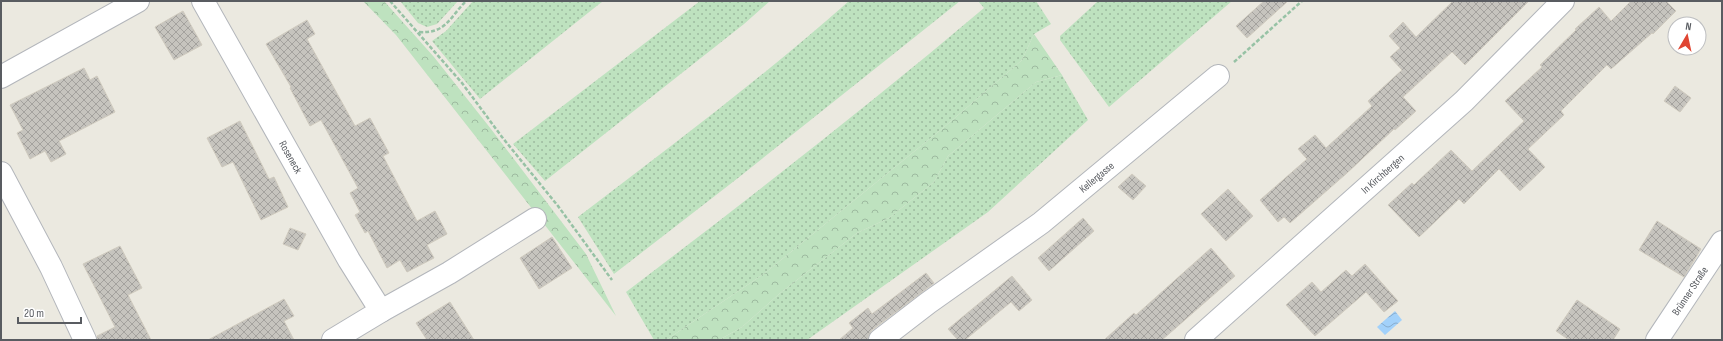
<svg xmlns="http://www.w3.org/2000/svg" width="1723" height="341" font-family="'Sofia Sans Condensed',sans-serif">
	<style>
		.grass { fill: url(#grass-dots) }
		.forest { fill: url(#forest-crowns) }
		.water { fill: url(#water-waves) }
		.building { fill: url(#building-cross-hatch); stroke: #d0cbbf }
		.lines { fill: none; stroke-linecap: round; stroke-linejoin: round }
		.minor-casing { stroke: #b3b6bb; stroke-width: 24 }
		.path { stroke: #97c2a5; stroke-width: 2.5; stroke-dasharray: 4 2; stroke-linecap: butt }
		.minor { stroke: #fff; stroke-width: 22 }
		.labels { text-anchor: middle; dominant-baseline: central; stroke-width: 3; stroke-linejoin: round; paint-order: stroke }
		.street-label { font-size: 11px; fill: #595c61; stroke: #fff }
	</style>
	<defs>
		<pattern id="grass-dots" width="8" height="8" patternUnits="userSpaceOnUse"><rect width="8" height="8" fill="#bee2bf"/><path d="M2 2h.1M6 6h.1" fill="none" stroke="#9dba9f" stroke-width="1.8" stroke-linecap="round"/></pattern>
		<pattern id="forest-crowns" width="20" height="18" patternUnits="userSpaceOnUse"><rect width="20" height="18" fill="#bee2bf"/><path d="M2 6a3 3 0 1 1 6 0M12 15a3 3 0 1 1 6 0" fill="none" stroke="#9dba9f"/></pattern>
		<pattern id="water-waves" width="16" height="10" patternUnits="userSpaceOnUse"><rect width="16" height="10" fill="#a2d1fa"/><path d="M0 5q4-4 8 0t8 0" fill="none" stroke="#87adce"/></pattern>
		<pattern id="building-cross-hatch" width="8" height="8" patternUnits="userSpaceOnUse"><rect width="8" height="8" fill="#c6c4be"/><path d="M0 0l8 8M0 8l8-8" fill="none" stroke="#a4a29e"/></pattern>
	</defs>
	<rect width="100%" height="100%" fill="#ebe9e0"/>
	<path class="grass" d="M400 1H458L437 24 427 27 418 23Z
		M473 1H603L480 99 432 41 446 31Z
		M700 1H770L744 24 545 181 513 144Z
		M849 1H960L738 178 614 274 578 217C670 147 762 78 849 1Z
		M978 1H1036L1051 24 1034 34 1022 60 943 128 765 273 666 340H654L626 292C747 200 867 107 984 8Z
		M1098 1H1232L1109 107 1060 40V36Z
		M1062 75 1088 120 988 212 807 340H719L742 327 779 294 857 233 889 218 934 182 948 156 1036 82Z"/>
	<path class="forest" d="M363 1H384L434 57 491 129 586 254 616 316 396 35Z
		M1034 34 1062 75 1036 82 948 156 934 182 889 218 857 233 779 294 742 327 719 340H666L765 273 943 128 1022 60Z"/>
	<path class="water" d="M1395 311 1402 320 1385 335 1377 327Z"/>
	<path class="building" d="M1264 1H1288L1247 38 1236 26Z
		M1453 1H1529L1465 65 1452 52 1403 97 1416 111 1395 130 1394 129 1347 173 1290 223 1284 217 1278 222 1260 200 1307 159 1298 149 1315 135 1326 148 1372 106 1368 101 1402 70 1390 57 1400 48 1389 36 1403 22 1416 37Z
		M1631 1H1666L1676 11 1653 34 1652 33 1611 69 1607 65 1561 111 1564 115 1528 149 1545 167 1520 191 1499 169 1464 204 1459 199 1419 237 1388 205 1412 183 1414 185 1451 150 1472 171 1524 121 1505 101 1542 67 1540 65 1576 30 1575 29 1599 7 1611 21Z
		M183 11 202 45 174 60 155 27Z
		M307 20 315 34 307 39 355 126 370 118 389 153 383 156 417 221 435 211 447 234 427 245 434 258 407 272 400 260 387 268 368 231 365 233 355 215 360 212 350 193 358 188 321 120 310 126 290 88 291 87 266 44Z
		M84 68 90 80 97 76 115 112 59 141 66 154 51 162 45 151 30 159 17 133 23 130 10 105Z
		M1675 86 1691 98 1680 112 1664 101Z
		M240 121 269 179 274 177 288 207 261 220 233 162 222 167 207 138Z
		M1132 174 1146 186 1133 200 1118 187Z
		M1228 189 1253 216 1226 241 1201 214Z
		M1083 218 1094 231 1049 271 1038 258Z
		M1657 221 1701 249 1684 277 1639 250Z
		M290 228 306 234 298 250 283 244Z
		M552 237 572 268 539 289 520 258Z
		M120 246 142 288 128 295 151 340H97V336L115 327 83 264Z
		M1211 248 1235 276 1162 340H1104L1134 313 1136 315Z
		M1365 264 1398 301 1384 312 1366 292 1315 336 1286 305 1312 282 1321 292 1346 270 1352 276Z
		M926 273 934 283 872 330 869 335 868 340H839L853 328 849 323 868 308 872 314Z
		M1012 276 1032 300 1019 311 1011 302 965 340H958L948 329Z
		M284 299 294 316 284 321 294 340H208Z
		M1577 300 1620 329 1613 340H1569L1556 331Z
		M450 302 474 340H427L416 323Z"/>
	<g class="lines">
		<g class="minor-casing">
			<g id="minor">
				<path id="s1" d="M203 1 349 260 381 311 333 340"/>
				<path d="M1 77 138 1"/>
				<path d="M1 173 51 267 85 340"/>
				<path d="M381 311 449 273 535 219"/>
				<path id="s2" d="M880 340 928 303 1041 223 1218 76"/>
				<path id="s3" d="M1196 340 1464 101 1563 1"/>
				<path id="s4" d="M1657 340 1722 242"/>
			</g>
		</g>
		<path class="path" d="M390 1 462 83 502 137 558 206 612 280
			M419 32C446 34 450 17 466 1
			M1234 62 1302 1"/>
		<use href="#minor" class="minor"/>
	</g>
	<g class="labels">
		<g class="street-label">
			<text stroke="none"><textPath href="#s1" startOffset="179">Roseneck</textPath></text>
			<text stroke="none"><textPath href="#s3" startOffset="250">In Kirchbergen</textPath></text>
			<text stroke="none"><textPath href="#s2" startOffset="271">Kellergasse</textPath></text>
			<text stroke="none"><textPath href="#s4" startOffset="59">Brünner Straße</textPath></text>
		</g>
	</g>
	<rect width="1723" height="341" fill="none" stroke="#595c61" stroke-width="4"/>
	<g transform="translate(1687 36) rotate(9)"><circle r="19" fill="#ffffff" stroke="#bdbec0"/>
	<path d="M0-3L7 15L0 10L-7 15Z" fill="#e04532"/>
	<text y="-6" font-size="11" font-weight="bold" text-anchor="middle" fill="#595c61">N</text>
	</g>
	<path d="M18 317v6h63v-6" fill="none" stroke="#595c61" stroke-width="2"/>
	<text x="24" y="317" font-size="12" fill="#595c61" stroke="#ffffff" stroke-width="3" paint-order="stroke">20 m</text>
</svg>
